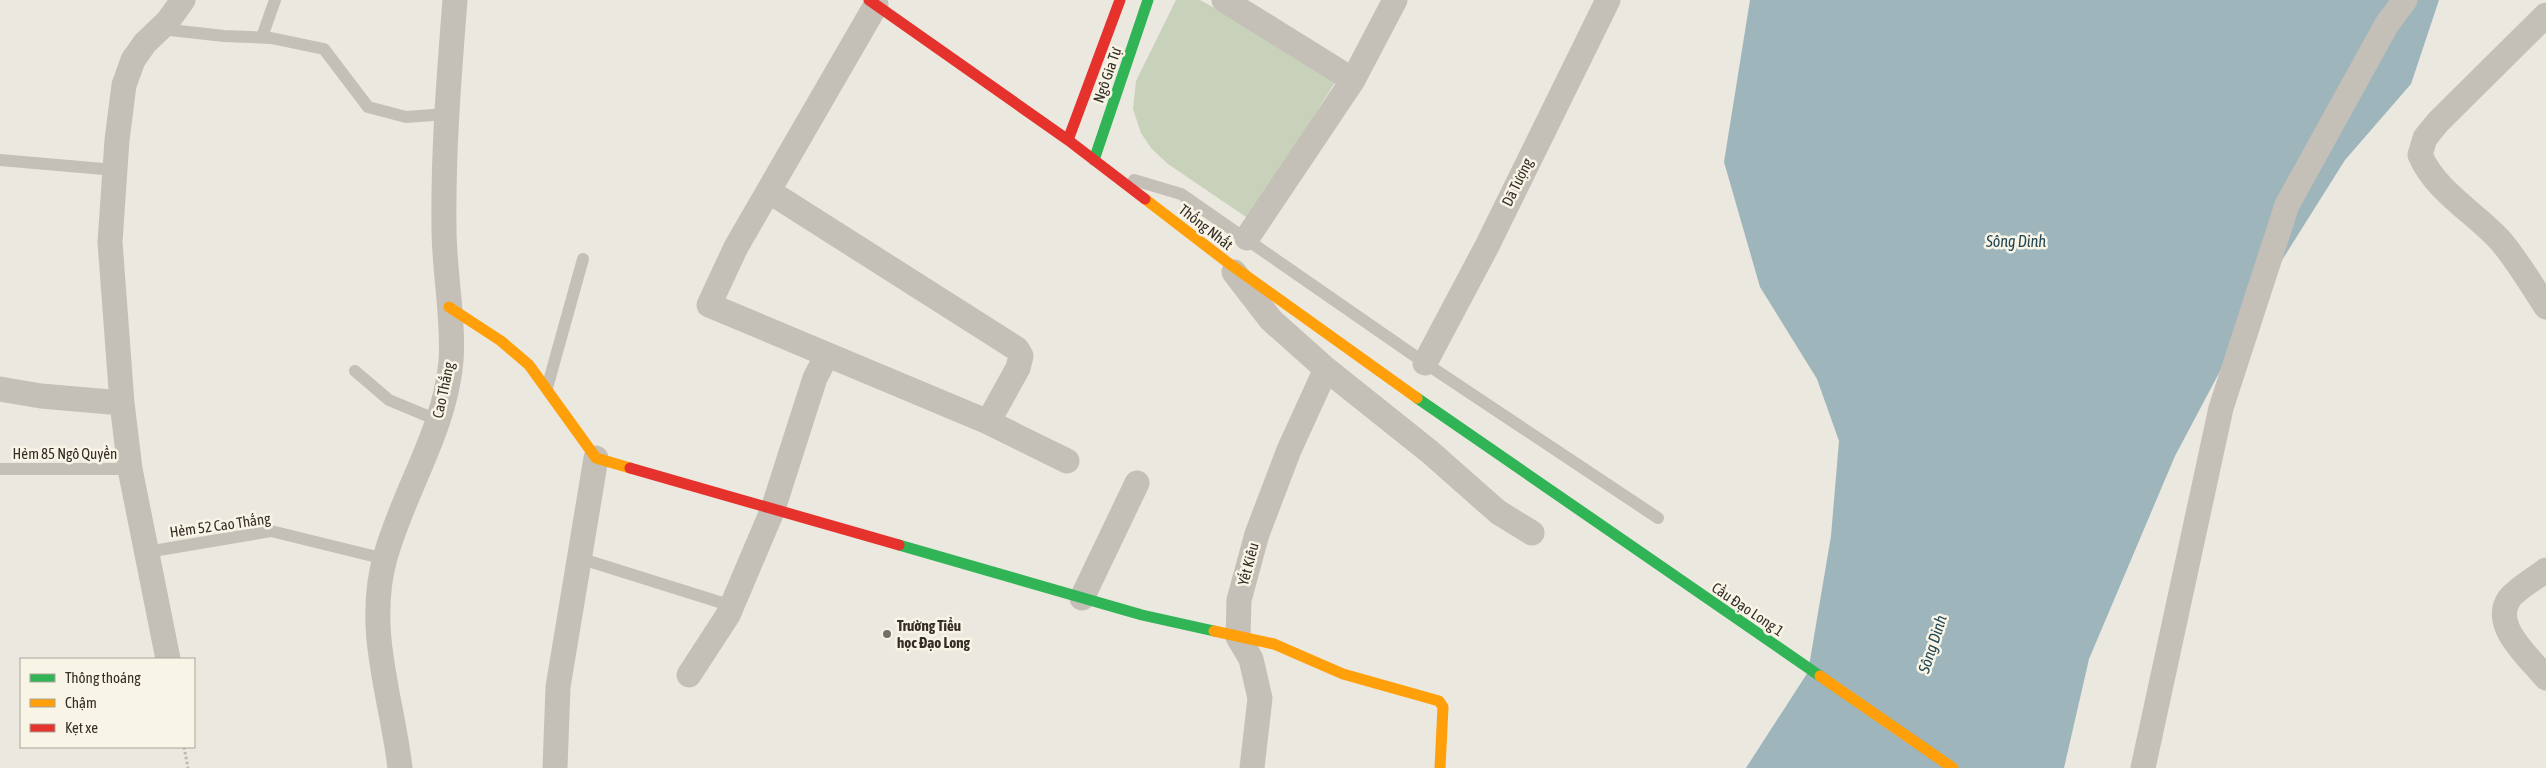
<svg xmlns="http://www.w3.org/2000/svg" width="2546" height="768" font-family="'Asap Condensed',sans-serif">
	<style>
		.green { fill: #c8d1ba }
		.water { fill: #9db5bb }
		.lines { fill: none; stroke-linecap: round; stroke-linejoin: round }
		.path { stroke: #bcb8b1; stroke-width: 3; stroke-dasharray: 2.5 2.5; stroke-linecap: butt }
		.lane { stroke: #c4c0b8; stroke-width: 12 }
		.street { stroke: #c4c0b8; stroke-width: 25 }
		.fast { stroke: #30b455; stroke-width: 11 }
		.slow { stroke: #ff9f0a; stroke-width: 11 }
		.jam { stroke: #e5322d; stroke-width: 11 }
		.poi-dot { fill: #746f67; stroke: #f8f4e6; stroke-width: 2 }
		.labels { text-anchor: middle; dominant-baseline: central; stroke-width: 5; stroke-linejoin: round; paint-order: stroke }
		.street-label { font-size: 15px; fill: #342e27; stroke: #f8f4e6 }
		.poi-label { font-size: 15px; font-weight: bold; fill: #342e27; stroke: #f8f4e6; text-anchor: start }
		.water-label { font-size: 16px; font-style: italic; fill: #1f4553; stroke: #f8f4e6 }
	</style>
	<rect width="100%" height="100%" fill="#ebe8df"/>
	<path class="green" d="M1176 0H1200L1339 76 1249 219 1168 164 1151 148 1141 133 1133 109 1136 81Z"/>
	<path class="water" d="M1750 0H2439L2411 84 2345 160 2262 292 2175 456 2089 659 2064 768H1746L1808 672 1831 536 1839 441 1817 379 1760 287 1724 162Z"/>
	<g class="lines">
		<path class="path" d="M184 747 188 768"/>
		<path class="lane" d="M161 29 224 36 271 38 324 49 368 107 406 117 447 114
			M262 37 275 0
			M0 160 115 170
			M1134 180 1181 194 1425 363 1658 518
			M355 371 389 400 437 420
			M547 388 583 259
			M0 469H130
			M147 552 271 531 385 559
			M579 558 732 606"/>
		<path class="street" d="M1224 0 1353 80
			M876 5 736 247 709 305 988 422 1067 461
			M2546 15 2438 122 2425 138 2420 155C2435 190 2472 211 2498 238 2514 255 2533 287 2546 307
			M770 192 1017 349 1021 356 1018 368 988 422
			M1247 238 1353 80 1395 0
			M1234 272 1271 320 1326 369 1430 452 1498 512 1532 533
			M1425 363 1487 246 1608 0
			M0 389 41 396 122 403
			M2546 570C2537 577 2515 590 2509 599 2491 626 2530 658 2546 678
			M1082 598 1137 483
			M168 659 130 469 122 403 110 242 117 140 124 85 133 60 145 43 168 21 183 0
			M689 675 728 615 773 509 815 378 827 355
			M400 768C392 698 365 630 385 558 403 492 445 431 451 361 454 319 444 271 444 228 443 151 449 76 455 0
			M555 768 558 687 596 458
			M1252 768 1260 698 1251 659 1238 637 1239 600 1257 534 1289 450 1326 369
			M2143 768 2221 408 2287 205 2387 24 2405 0"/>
		<path class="fast" d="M1094 160 1148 0
			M1417 398 1820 676
			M899 545 1142 615 1214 631"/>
		<path class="slow" d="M1145 199 1227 262 1417 398
			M449 307 501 341 529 365 596 458 630 468
			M1214 631 1274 644 1343 674 1439 701 1443 707 1440 768
			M1820 676 1953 768"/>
		<path class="jam" d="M869 0 1068 140 1145 199
			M1068 140 1120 0
			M630 468 899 545"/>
	</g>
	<circle class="poi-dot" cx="887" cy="634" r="5"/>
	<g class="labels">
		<g class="street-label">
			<text transform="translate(1107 75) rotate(-71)">Ngô Gia Tự</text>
			<text transform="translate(1517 182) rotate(-64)">Dã Tượng</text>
			<text transform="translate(1206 227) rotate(38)">Thống Nhất</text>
			<text transform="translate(443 390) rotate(-78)">Cao Thắng</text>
			<text x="65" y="453">Hẻm 85 Ngô Quyền</text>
			<text transform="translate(220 525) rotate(-8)">Hẻm 52 Cao Thắng</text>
			<text transform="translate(1248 564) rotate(-75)">Yết Kiêu</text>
			<text transform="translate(1748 609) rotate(34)">Cầu Đạo Long 1</text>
		</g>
		<g class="poi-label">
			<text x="897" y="625">Trường Tiểu<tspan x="897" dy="17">học Đạo Long</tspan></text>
		</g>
		<g class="water-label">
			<text x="2016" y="241">Sông Dinh</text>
			<text transform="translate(1932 644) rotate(-72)">Sông Dinh</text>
		</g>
	</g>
	<rect x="20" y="658" width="175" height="90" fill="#f8f4e6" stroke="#aaa59a"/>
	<rect x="30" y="674" width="25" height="8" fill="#30b455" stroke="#aaa59a"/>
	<text x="65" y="683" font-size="15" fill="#342e27">Thông thoáng</text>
	<rect x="30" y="699" width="25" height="8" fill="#ff9f0a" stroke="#aaa59a"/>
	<text x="65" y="708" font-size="15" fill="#342e27">Chậm</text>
	<rect x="30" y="724" width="25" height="8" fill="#e5322d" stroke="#aaa59a"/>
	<text x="65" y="733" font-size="15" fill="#342e27">Kẹt xe</text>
</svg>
